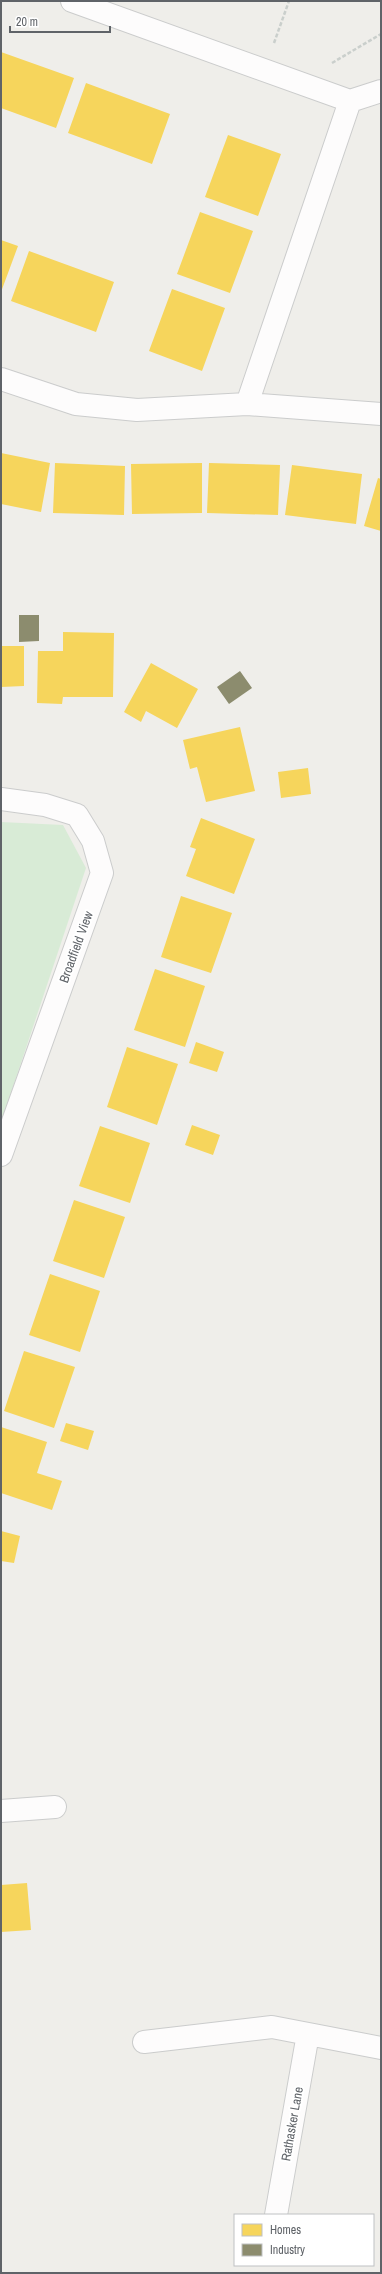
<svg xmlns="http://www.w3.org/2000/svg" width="382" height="2274" font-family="'Archivo Narrow',sans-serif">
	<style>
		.green { fill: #d8ebd6 }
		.homes { fill: #f6d55c }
		.industry { fill: #8c8c6e }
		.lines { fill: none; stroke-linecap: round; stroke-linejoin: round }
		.minor-casing { stroke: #cbcccc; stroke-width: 24 }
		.path { stroke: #cacfcc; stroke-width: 2.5; stroke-dasharray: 4 2; stroke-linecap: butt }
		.minor { stroke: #fdfcfc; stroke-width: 22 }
		.labels { text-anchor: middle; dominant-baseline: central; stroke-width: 4; stroke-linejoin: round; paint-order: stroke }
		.street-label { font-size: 13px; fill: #5f6368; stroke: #fff }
	</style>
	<rect width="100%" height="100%" fill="#efeeea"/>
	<path class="green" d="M1 822 63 825 86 868 1 1123Z"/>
	<path class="homes" d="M1 52 74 78 56 128 1 108Z
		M86 83 170 114 152 164 68 133Z
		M228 135 281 154 258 216 205 197Z
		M200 212 253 231 230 293 177 274Z
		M1 240 18 246 1 292Z
		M29 251 114 282 96 332 11 301Z
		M172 289 225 308 202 371 149 351Z
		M1 453 50 463 41 512 1 504Z
		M55 463 125 466 124 515 53 513Z
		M202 463V513L132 514 131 464Z
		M209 463 280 465 278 515 207 513Z
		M292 465 362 474 356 524 285 515Z
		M378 478 381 479V531L364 526Z
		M63 632 114 633 113 697H63L62 704 37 703 38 651H63Z
		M1 646H24V686L1 687Z
		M151 663 198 689 177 728 146 711 141 722 124 712Z
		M240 727 255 791 206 802 197 767 190 769 183 740Z
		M308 768 311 794 281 798 278 772Z
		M201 818 255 839 234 894 186 876 196 849 190 847Z
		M181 896 232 913 211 973 161 957Z
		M155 969 205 986 185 1047 134 1030Z
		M196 1042 224 1052 217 1072 189 1063Z
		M127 1047 178 1064 157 1125 107 1107Z
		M192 1125 220 1135 213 1155 185 1145Z
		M100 1126 150 1143 130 1203 79 1186Z
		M74 1200 125 1217 104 1278 53 1261Z
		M50 1274 100 1291 80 1352 29 1335Z
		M24 1351 75 1367 54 1428 4 1411Z
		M66 1423 94 1431 88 1450 60 1441Z
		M1 1427 47 1442 37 1473 62 1481 52 1510 1 1493Z
		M1 1531 20 1536 14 1563 1 1561Z
		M27 1883 31 1930 1 1932V1885Z"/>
	<path class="industry" d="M19 615H39V641L19 642Z
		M240 671 252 688 229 704 217 687Z"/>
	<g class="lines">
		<g class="minor-casing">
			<path id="minor" d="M72 1 350 101
				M1 379 76 404 137 410 247 404 381 414
				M247 404 350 101 381 91
				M1 799 45 805 77 815 93 841 102 873 1 1155
				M1 1811 55 1807
				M144 2042 272 2027 381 2048
				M276 2215 308 2034"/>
		</g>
		<path class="path" d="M274 43 289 1
			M332 63 381 34"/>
		<use href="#minor" class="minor"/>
	</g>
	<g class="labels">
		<g class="street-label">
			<text transform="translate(76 947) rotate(-70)">Broadfield View</text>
			<text transform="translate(292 2124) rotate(-80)">Rathasker Lane</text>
		</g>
	</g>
	<rect width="382" height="2274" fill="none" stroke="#5f6368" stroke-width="4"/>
	<rect x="234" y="2214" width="140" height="52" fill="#ffffff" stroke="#bfc1c3"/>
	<rect x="242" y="2224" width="20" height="12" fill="#f6d55c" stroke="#bfc1c3"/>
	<text x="270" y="2234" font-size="12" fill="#5f6368">Homes</text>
	<rect x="242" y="2244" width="20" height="12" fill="#8c8c6e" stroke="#bfc1c3"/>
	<text x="270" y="2254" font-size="12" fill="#5f6368">Industry</text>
	<path d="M10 26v6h100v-6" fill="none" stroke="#5f6368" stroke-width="2"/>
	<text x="16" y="26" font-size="12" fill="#5f6368" stroke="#ffffff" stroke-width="3" paint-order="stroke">20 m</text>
</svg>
